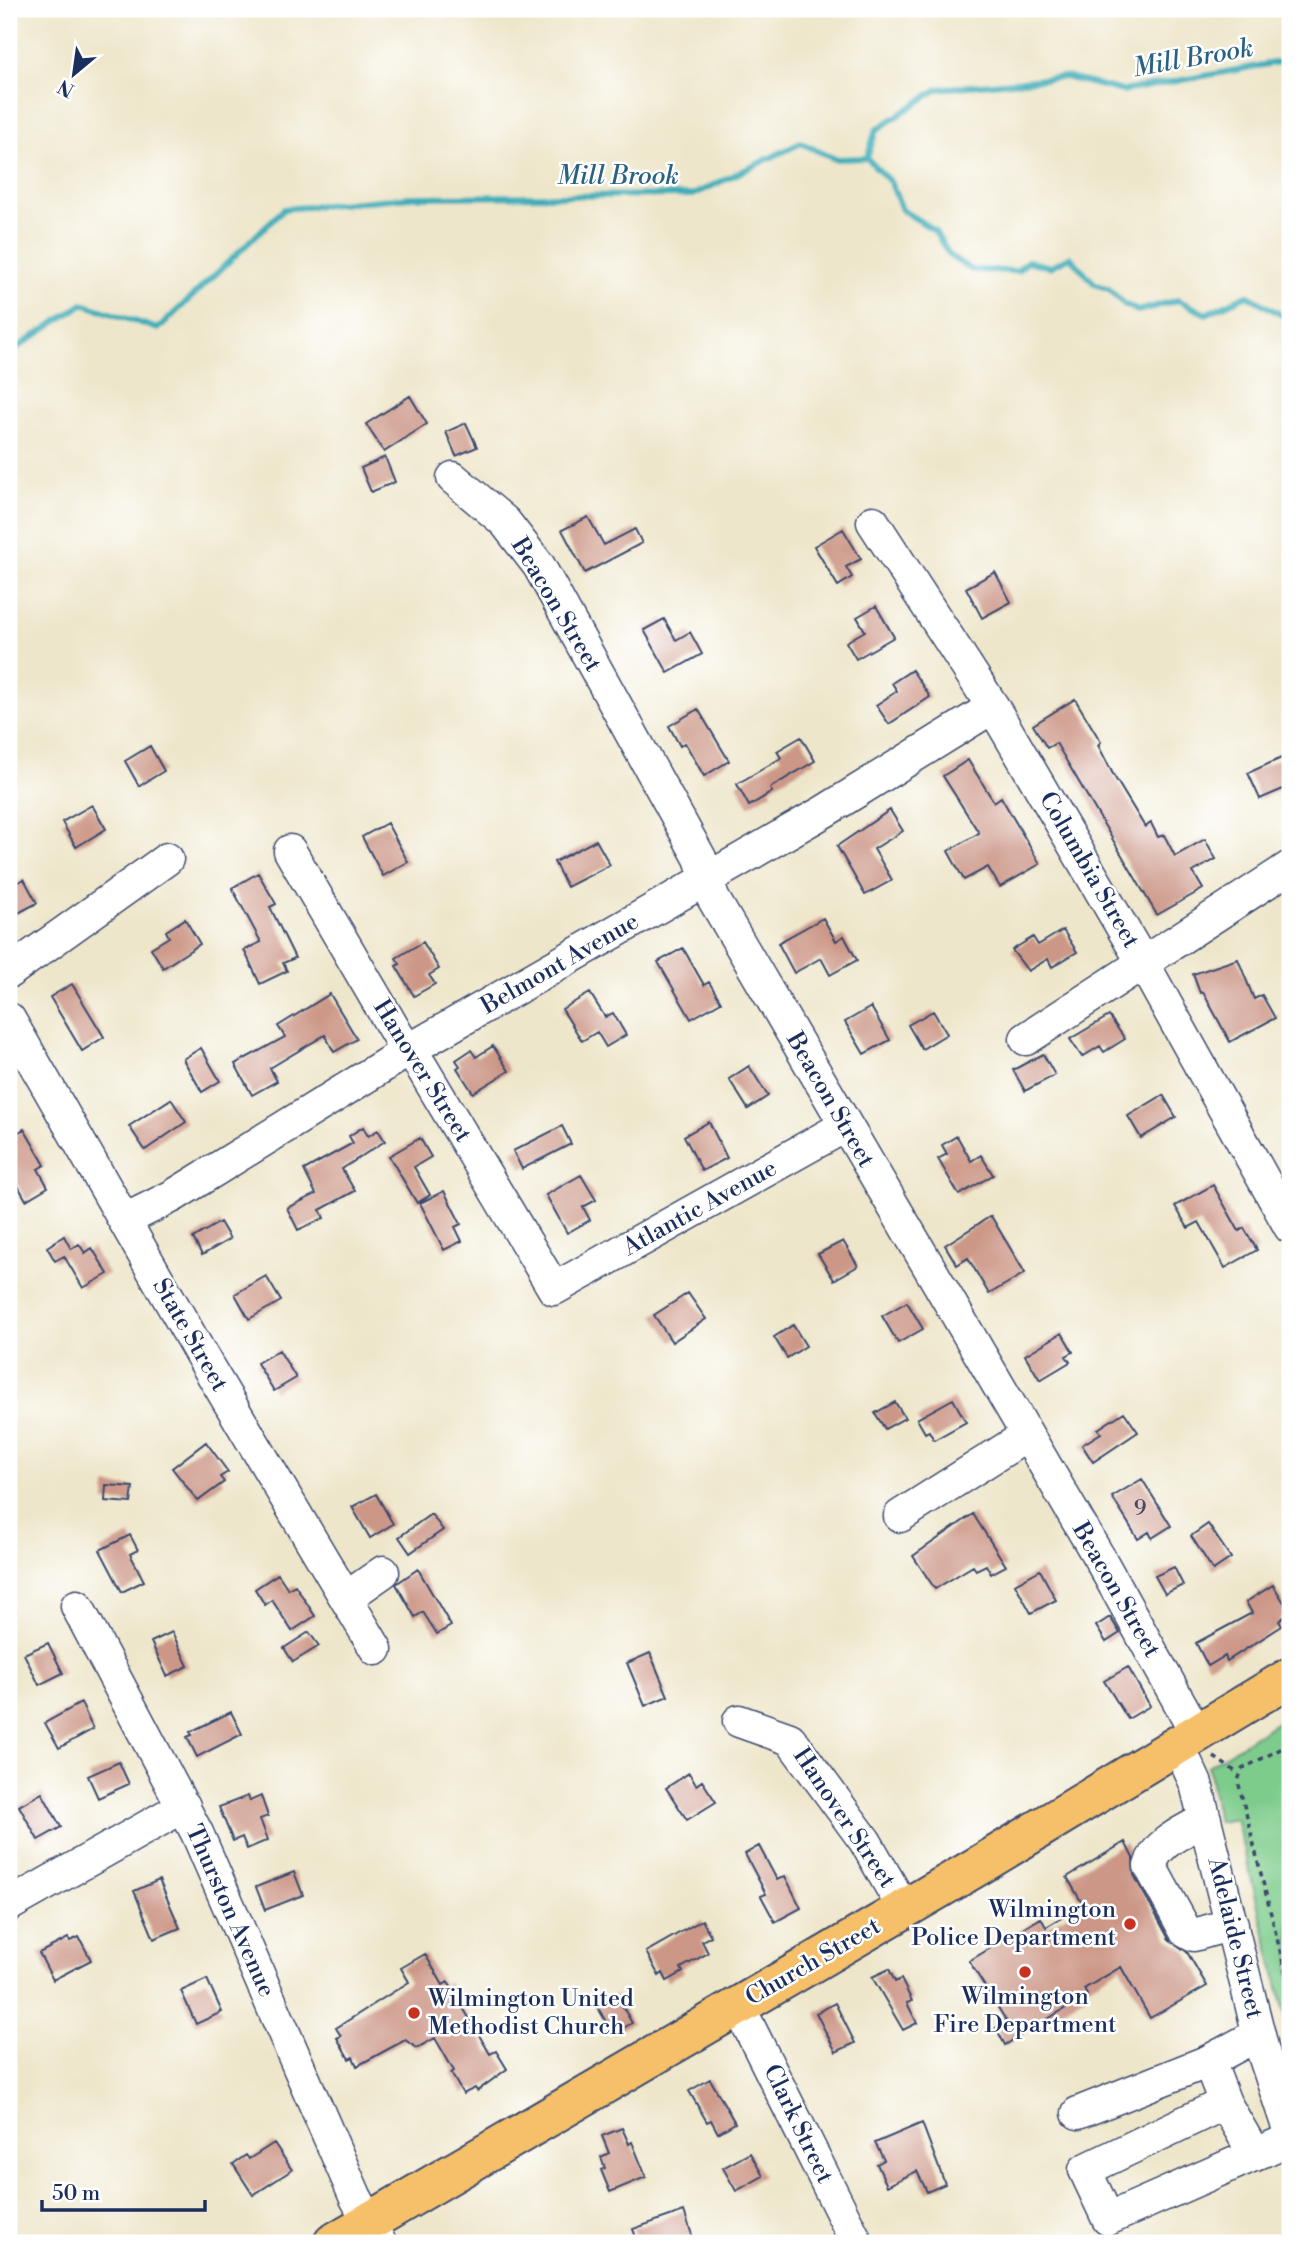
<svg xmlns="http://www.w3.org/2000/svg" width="1299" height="2252" font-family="'Libre Bodoni',serif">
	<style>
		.green { fill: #7ecc8c; stroke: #4c7e75; stroke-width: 2 }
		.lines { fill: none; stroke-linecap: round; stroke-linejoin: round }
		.stream { stroke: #3dadb9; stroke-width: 6 }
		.building { fill: #cc9787 }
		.minor-casing { stroke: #3b4a6e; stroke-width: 35 }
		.major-casing { stroke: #3b4a6e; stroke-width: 42 }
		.path { stroke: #3b4a6e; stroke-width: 3.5; stroke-dasharray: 5 5; stroke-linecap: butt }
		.minor { stroke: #fff; stroke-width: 32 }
		.major { stroke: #f6c06b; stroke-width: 38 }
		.poi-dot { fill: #c8321e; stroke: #fff; stroke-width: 2.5 }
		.labels { text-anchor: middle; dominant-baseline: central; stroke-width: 5; stroke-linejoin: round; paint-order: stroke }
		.number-label { font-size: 21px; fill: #474968 }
		.street-label { font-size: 24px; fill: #1b2f5e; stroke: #fff }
		.poi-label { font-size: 24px; fill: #1b2f5e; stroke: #fff; text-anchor: end }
		.water-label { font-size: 26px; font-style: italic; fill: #296182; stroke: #fff }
	</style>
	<rect width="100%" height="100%" fill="#fff"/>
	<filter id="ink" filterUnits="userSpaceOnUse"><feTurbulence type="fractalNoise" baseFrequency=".0143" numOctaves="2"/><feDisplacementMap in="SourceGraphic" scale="14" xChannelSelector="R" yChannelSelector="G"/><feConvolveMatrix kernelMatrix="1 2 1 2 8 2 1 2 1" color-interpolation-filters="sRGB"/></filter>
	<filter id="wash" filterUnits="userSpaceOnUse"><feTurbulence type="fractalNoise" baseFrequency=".00686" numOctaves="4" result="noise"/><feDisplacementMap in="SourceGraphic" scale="28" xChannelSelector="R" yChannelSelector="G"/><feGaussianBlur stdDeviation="1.57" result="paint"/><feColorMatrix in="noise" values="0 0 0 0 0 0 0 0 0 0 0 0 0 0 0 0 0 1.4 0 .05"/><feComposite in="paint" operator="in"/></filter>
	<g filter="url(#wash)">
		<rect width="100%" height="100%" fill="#eee6ca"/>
		<path class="green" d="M1290 1714V2032L1236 1819 1218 1822 1208 1766Z"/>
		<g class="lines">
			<path class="stream" d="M867 158 891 183 902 210 934 230 950 256 972 270 1017 271 1028 261 1050 267 1070 257 1095 284 1109 289 1124 304 1138 311 1178 300 1206 314 1247 295 1290 320
				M9 362 18 347 83 304 158 329 284 209 411 197 693 195 801 143 835 159 867 158 876 130 938 89 1065 77 1123 91 1290 60"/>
		</g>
		<g id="blocks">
			<path class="building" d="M410 396 427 424 384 452 366 424Z
				M466 423 477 447 456 456 446 432Z
				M385 457 395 482 371 492 361 468Z
				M588 517 604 545 635 529 642 543 585 573 562 530Z
				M843 529 861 559 846 567 852 577 838 586 814 546Z
				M995 572 1011 602 982 618 966 588Z
				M876 606 894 637 856 659 846 642 865 631 857 617Z
				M664 619 676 640 690 632 702 654 668 673 644 630Z
				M912 670 930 697 889 724 876 705 897 691 892 683Z
				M1075 699 1101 742 1098 745 1114 776 1145 827 1151 823 1158 837 1164 835 1175 856 1205 839 1216 859 1193 872 1203 889 1157 915 1056 743 1047 748 1033 725Z
				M698 709 729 761 704 776 685 743 680 746 669 726Z
				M801 737 815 761 770 788 772 792 749 806 737 784 781 758 777 751Z
				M150 746 164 771 139 786 125 761Z
				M1286 756 1290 766V786L1260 799 1248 773Z
				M968 760 994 802 1001 797 1040 864 1000 887 988 867 964 880 948 851 979 833 943 776Z
				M92 805 106 829 76 847 62 822Z
				M890 810 903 831 874 849 892 880 865 895 837 846Z
				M387 823 408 862 383 876 362 837Z
				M596 840 610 865 567 887 554 862Z
				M258 873 276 904 270 907 295 958 283 963 287 971 260 984 244 950 261 942 232 888Z
				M24 879 37 903 9 918V887Z
				M823 918 836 941 844 936 857 960 830 975 821 958 794 973 778 943Z
				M185 919 200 944 163 968 151 948 169 937 166 931Z
				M1063 930 1077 952 1052 967 1048 959 1028 971 1012 950 1033 937 1038 945Z
				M423 942 439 969 429 975 435 984 414 996 396 966 400 964 396 958Z
				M683 948 704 985 709 982 721 1002 691 1019 658 962Z
				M1238 959 1254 999 1262 995 1275 1018 1230 1042 1203 992 1200 993 1193 974Z
				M72 984 104 1037 82 1051 50 997Z
				M590 993 605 1017 613 1013 626 1035 606 1047 597 1032 582 1041 562 1009Z
				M330 994 357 1039 334 1052 325 1035 270 1068 277 1081 252 1095 235 1064 285 1037 278 1026Z
				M871 1007 890 1040 864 1054 845 1022Z
				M933 1011 947 1034 922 1049 908 1025Z
				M1109 1016 1125 1039 1104 1052 1100 1046 1082 1057 1070 1039Z
				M493 1046 509 1071 473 1093 457 1068 460 1066 456 1060 471 1050 476 1057Z
				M201 1048 220 1081 202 1092 183 1059Z
				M1043 1054 1055 1075 1025 1091 1013 1070Z
				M749 1066 768 1096 748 1109 729 1079Z
				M1163 1095 1176 1117 1141 1138 1128 1116Z
				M171 1099 186 1122 145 1150 129 1126Z
				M709 1122 727 1158 702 1171 684 1136Z
				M562 1126 571 1144 522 1169 513 1151Z
				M363 1127 368 1136 378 1130 385 1141 342 1169 355 1191 320 1210 324 1218 298 1230 287 1208 316 1194 304 1170 353 1143 349 1136Z
				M24 1129 45 1165 38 1169 48 1187 26 1200 9 1170V1138Z
				M957 1136 971 1161 981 1155 993 1175 959 1195 938 1159 947 1154 942 1145Z
				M420 1138 431 1157 414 1167 430 1195 417 1203 389 1156Z
				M581 1175 596 1200 583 1207 590 1220 567 1233 546 1195Z
				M1213 1185 1239 1231 1244 1228 1257 1250 1225 1268 1199 1222 1188 1228 1175 1206Z
				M444 1191 461 1224 455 1227 462 1241 444 1250 420 1203Z
				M991 1216 1025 1273 989 1294 968 1258 957 1265 945 1245Z
				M220 1222 230 1239 202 1255 193 1238Z
				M64 1236 71 1249 79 1244 85 1253 92 1248 108 1274 83 1288 64 1256 55 1261 47 1247Z
				M843 1241 858 1266 834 1280 818 1254Z
				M266 1276 281 1301 249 1319 235 1294Z
				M688 1293 706 1319 672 1342 654 1315Z
				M907 1302 923 1329 898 1343 882 1316Z
				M793 1325 806 1346 787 1358 774 1337Z
				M1062 1333 1073 1352 1066 1356 1070 1362 1040 1380 1025 1355Z
				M279 1350 296 1378 274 1391 257 1363Z
				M953 1399 966 1422 934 1440 929 1431 925 1433 917 1419Z
				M895 1402 905 1418 885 1429 875 1413Z
				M1124 1412 1138 1432 1093 1462 1082 1445 1101 1433 1098 1429Z
				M206 1442 228 1472 220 1477 224 1482 198 1501 172 1468Z
				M1142 1479 1171 1526 1152 1538 1149 1532 1138 1539 1112 1497Z
				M106 1485 133 1487 131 1503 105 1501Z
				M376 1494 393 1524 370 1538 352 1507Z
				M431 1514 443 1530 410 1553 399 1537Z
				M973 1514 1006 1566 991 1574 986 1565 976 1570 973 1566 935 1589 913 1556Z
				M1208 1524 1231 1558 1213 1570 1191 1536Z
				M130 1535 138 1550 130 1554 144 1581 122 1592 100 1550Z
				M1174 1567 1183 1585 1165 1594 1155 1576Z
				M418 1569 451 1626 437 1634 423 1612 415 1617 396 1584Z
				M1040 1570 1056 1600 1031 1613 1015 1584Z
				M278 1574 288 1589 295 1585 315 1616 292 1631 272 1600 265 1605 255 1589Z
				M1273 1585 1290 1612 1279 1621 1282 1626 1227 1661 1225 1656 1208 1666 1196 1643 1252 1613 1246 1602Z
				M1110 1617 1120 1633 1106 1642 1096 1626Z
				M172 1632 188 1666 167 1676 151 1642Z
				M309 1632 319 1646 293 1662 284 1648Z
				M48 1643 63 1673 39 1685 24 1654Z
				M650 1653 668 1696 645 1706 627 1663Z
				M1128 1667 1150 1706 1128 1719 1104 1681Z
				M81 1703 93 1729 59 1748 45 1723Z
				M231 1712 242 1734 197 1757 187 1737 192 1735 190 1732Z
				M119 1762 129 1784 98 1798 88 1776Z
				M689 1773 696 1785 702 1781 716 1802 687 1820 666 1788Z
				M42 1793 61 1827 38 1840 19 1806Z
				M248 1796 250 1801 261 1796 268 1816 260 1819 268 1840 247 1849 242 1837 233 1841 219 1807Z
				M1125 1842 1133 1858 1134 1875 1169 1939 1187 1952 1207 1986 1150 2018 1121 1967 1084 1989 1087 1995 1005 2045 996 2028 1007 2022 969 1961 1041 1918 1046 1927 1083 1905 1067 1877Z
				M759 1846 777 1880 785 1876 801 1908 775 1922 761 1896 766 1894 745 1854Z
				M294 1872 303 1895 265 1910 256 1887Z
				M159 1880 180 1928 154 1939 134 1891Z
				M702 1920 711 1936 702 1941 708 1953 681 1968 683 1972 667 1981 663 1973 659 1976 646 1952Z
				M79 1937 91 1960 53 1980 39 1953 68 1938 70 1941Z
				M425 1954 443 1985 448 1982 490 2054 496 2051 507 2069 477 2091 475 2088 463 2094 451 2073 454 2071 435 2038 417 2048 405 2040 357 2066 353 2057 349 2059 337 2038 341 2036 336 2028 409 1982 401 1968Z
				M889 1969 895 1982 901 1979 912 2001 907 2003 917 2023 903 2030 872 1977Z
				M207 1979 222 2012 196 2024 181 1991Z
				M616 1995 632 2023 613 2034 597 2006Z
				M835 2003 855 2043 836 2052 816 2013Z
				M710 2079 735 2123 718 2133 711 2120 707 2122 689 2091Z
				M922 2123 945 2184 927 2192 917 2171 887 2186 877 2164 884 2160 875 2143Z
				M622 2128 629 2144 632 2142 646 2177 610 2192 601 2170 605 2168 601 2157 609 2153 602 2136Z
				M274 2143 292 2170 253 2195 233 2164 246 2155 249 2159Z
				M750 2153 763 2176 736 2191 723 2168Z
				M684 2211 693 2238 677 2243H638L633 2229Z"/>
		</g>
	</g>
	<g filter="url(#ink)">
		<use href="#blocks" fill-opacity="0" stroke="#3b4a6e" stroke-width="2"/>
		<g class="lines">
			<g class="minor-casing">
				<path id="minor" d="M453 478 505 522 539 566 700 858 713 898 1100 1559 1197 1734
					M873 522 993 707 1143 963 1290 1227
					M290 851 398 1036 421 1066 554 1289 845 1126
					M9 972 167 859
					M9 1019 207 1365 376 1649
					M1026 1039 1290 867
					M125 1220 173 1196 409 1050 825 811 993 707
					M900 1516 1026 1436
					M346 1598 383 1572
					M77 1606 197 1833 355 2196 380 2243
					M739 1721 790 1739 865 1841 904 1909
					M1178 1745 1196 1784 1264 2055 1290 2133
					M1205 1819C1184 1832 1157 1841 1150 1866L1185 1930 1194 1935 1232 1924
					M9 1905 184 1806
					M738 2005 857 2243
					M1225 2103 1085 2170 1108 2219 1290 2139
					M1078 2113 1209 2061
					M1255 2155 1225 2103 1209 2061 1259 2034"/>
			</g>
			<g class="major-casing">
				<path id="major" d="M333 2243 978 1866 1290 1677"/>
			</g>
			<path class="path" d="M1290 1744 1242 1769 1238 1781 1290 1991
				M1214 1757 1239 1774"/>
			<use href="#minor" class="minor"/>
			<use href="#major" class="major"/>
		</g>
	</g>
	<g class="poi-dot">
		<circle cx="1130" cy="1924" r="7"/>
		<circle cx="1025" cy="1972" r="7"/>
		<circle cx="414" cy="2013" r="7"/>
	</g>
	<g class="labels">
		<g class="number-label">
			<text x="1140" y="1509">9</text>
		</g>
		<g class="street-label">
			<text transform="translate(556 605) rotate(59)">Beacon Street</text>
			<text transform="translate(1089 870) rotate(60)">Columbia Street</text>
			<text transform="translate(560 964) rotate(-30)">Belmont Avenue</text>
			<text transform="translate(422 1071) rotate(58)">Hanover Street</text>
			<text transform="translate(830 1100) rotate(60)">Beacon Street</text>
			<text transform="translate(700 1208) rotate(-29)">Atlantic Avenue</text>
			<text transform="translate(190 1335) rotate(60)">State Street</text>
			<text transform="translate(1116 1590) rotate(60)">Beacon Street</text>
			<text transform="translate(844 1818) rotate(56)">Hanover Street</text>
			<text transform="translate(230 1911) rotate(66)">Thurston Avenue</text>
			<text transform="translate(1235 1938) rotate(76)">Adelaide Street</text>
			<text transform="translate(813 1962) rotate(-30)">Church Street</text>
			<text transform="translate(798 2124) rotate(64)">Clark Street</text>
		</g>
		<g class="poi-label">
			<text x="1116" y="1910">Wilmington<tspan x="1116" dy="28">Police Department</tspan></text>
			<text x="1025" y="1997" text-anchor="middle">Wilmington<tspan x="1025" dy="28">Fire Department</tspan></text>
			<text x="428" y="1999" text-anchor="start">Wilmington United<tspan x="428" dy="28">Methodist Church</tspan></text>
		</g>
		<g class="water-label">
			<text transform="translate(1193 58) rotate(-10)">Mill Brook</text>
			<text x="618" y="176">Mill Brook</text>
		</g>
	</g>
	<rect width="1299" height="2252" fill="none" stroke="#fff" stroke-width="35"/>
	<g transform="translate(74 74) rotate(209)" stroke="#ffffff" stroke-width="5" paint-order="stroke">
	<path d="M0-5L12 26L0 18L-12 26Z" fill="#1b2f5e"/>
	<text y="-10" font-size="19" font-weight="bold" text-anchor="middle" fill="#1b2f5e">N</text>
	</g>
	<path d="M42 2200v10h163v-10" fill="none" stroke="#1b2f5e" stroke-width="3.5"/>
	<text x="52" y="2200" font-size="21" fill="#1b2f5e" stroke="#ffffff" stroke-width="5" paint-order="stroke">50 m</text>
</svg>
